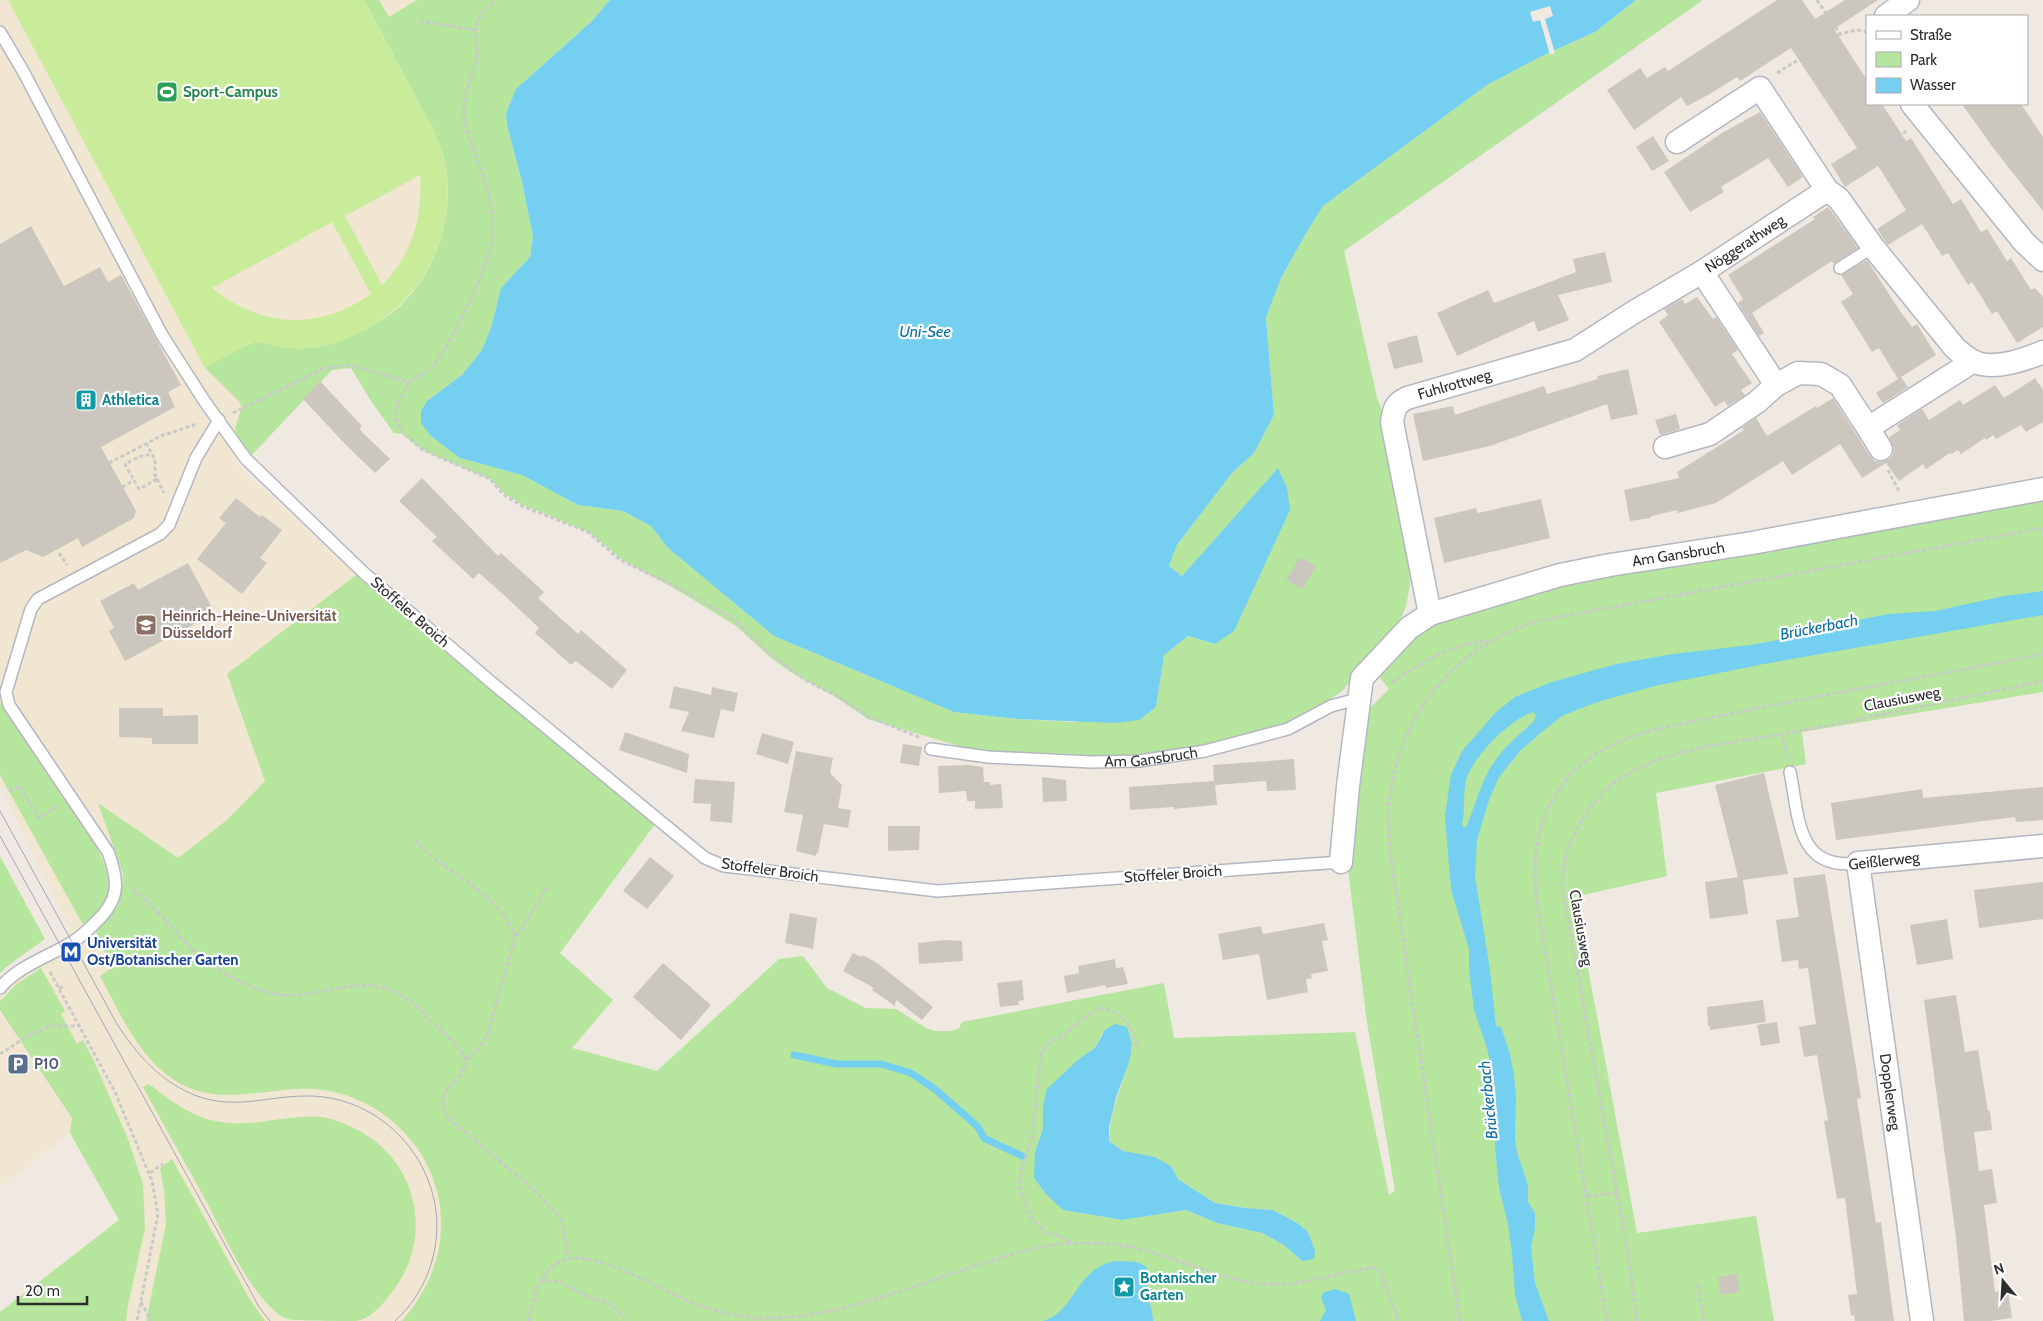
<svg xmlns="http://www.w3.org/2000/svg" width="2043" height="1321" font-family="Cabin,sans-serif">
	<style>
		.education { fill: #f0e6d1 }
		.green { fill: #b6e59e; fill-rule: evenodd }
		.pitch { fill: #c9ec9a; fill-rule: evenodd }
		.water { fill: #75cff0; fill-rule: evenodd }
		.pier { fill: #efe9e1 }
		.lines { fill: none; stroke-linecap: round; stroke-linejoin: round }
		.stream { stroke: #75cff0; stroke-width: 7 }
		.building { fill: #cbc7bf }
		.service-casing { stroke: #b4b7c1; stroke-width: 14 }
		.minor-casing { stroke: #b4b7c1; stroke-width: 25 }
		.path { stroke: #c9c9c9; stroke-width: 3; stroke-dasharray: 4 2.5; stroke-linecap: butt }
		.service { stroke: #fff; stroke-width: 11 }
		.minor { stroke: #fff; stroke-width: 22 }
		.tram { stroke: #a3a6b8; stroke-width: 1 }
		.labels { text-anchor: middle; dominant-baseline: central; stroke-width: 4.5; stroke-linejoin: round; paint-order: stroke }
		.leisure-label { font-size: 15px; font-weight: bold; fill: #27864d; stroke: #fff; text-anchor: start }
		.street-label { font-size: 15px; fill: #2e2e2e; stroke: #fff }
		.culture-label { font-size: 15px; font-weight: bold; fill: #0d838f; stroke: #fff; text-anchor: start }
		.education-label { font-size: 15px; font-weight: bold; fill: #785e54; stroke: #fff; text-anchor: start }
		.transit-label { font-size: 15px; font-weight: bold; fill: #164399; stroke: #fff; text-anchor: start }
		.service-label { font-size: 15px; font-weight: bold; fill: #4e5e75; stroke: #fff; text-anchor: start }
		.water-label { font-size: 16px; font-style: italic; fill: #0d6fa3; stroke: #fff }
	</style>
	<rect width="100%" height="100%" fill="#efe9e1"/>
	<path class="education" d="M0 0H440L460 248 245 415 232 435 238 465 356 575 227 674 266 781 227 820 178 858 572 1047 657 1071 1043 1129 1356 1321H0V1312L119 1219 70 1133 0 1187V992L56 946 70 929 0 786Z"/>
	<path class="green" d="M364 0H379L389 17 417 0H610L592 21 516 89 506 113 507 125 522 182 533 237 530 257 501 288 491 328 482 350 462 375 427 401 460 458 522 475 578 505 623 511 651 526 668 548 774 636 954 712 1017 719 1074 722 1156 706 1164 655 1188 636 1215 644 1278 468 1182 576 1169 566 1177 545 1232 473 1254 453 1274 415 1266 318 1281 278 1305 235 1323 206 1487 85 1542 56 1595 32 1636 0H1703L1344 251 1377 397 1388 427 1412 551 1410 585 1406 606 1399 623 1360 671 1343 690 1312 713 1282 727 1205 748 1138 759 993 756 868 719 831 694 792 673 771 658 736 626 684 594 621 559 589 532 523 505 505 494 490 479 423 450 402 434 394 433 371 401 351 368 332 370 251 456C232 437 232 433 242 408L239 401 205 368C214 363 249 342 256 342 264 342 273 346 282 347 299 350 321 348 338 342 360 333 383 322 400 306 441 266 459 203 441 148 434 128 422 109 412 90 396 60 380 30 364 0Z
		M2043 492V692L1802 732 1806 764 1656 793 1667 876 1575 897 1637 1233 1756 1216 1774 1321H402C433 1285 448 1243 438 1195 424 1131 361 1084 296 1089 261 1091 221 1102 187 1087 142 1066 122 1017 100 976L112 968 96 932 118 906 121 894 123 874 98 803 178 858 227 820 265 781 227 674 356 575 655 824 560 953 613 1000 572 1048 657 1071 779 959 803 956 827 988 866 1008 896 1009 926 1028 935 1031H952L959 1028 962 1022 1164 983 1174 1038 1355 1032 1389 1195 1395 1191 1366 1016 1347 861 1365 713 1389 689 1377 674 1394 655 1432 622 1517 593ZM1102 1034 1132 1044C1127 1077 1110 1107 1109 1141L1123 1151 1172 1167 1178 1179 1215 1203 1246 1208 1273 1210 1299 1224 1308 1232 1302 1261 1284 1245 1262 1233 1217 1223 1186 1210 1122 1220 1063 1210 1035 1152 1043 1129V1105L1079 1059 1095 1048Z
		M0 702C19 731 38 759 57 788 75 815 109 854 109 888 109 904 96 915 86 926L82 923 0 775Z
		M0 856 45 939 6 967 0 973Z
		M41 968 65 1011 61 1014 77 1044 83 1040 94 1061 128 1139 143 1184 145 1228 128 1305 126 1321H0V1312L119 1220 70 1133 72 1118 0 1010V1001L17 984Z
		M149 1084C170 1100 190 1116 216 1121 251 1129 285 1114 320 1117 332 1118 343 1123 354 1128 410 1155 432 1220 403 1275 395 1290 374 1320 355 1321 341 1321 298 1321 287 1319 253 1304 222 1230 204 1197 184 1161 163 1124 143 1087Z
		M172 1159 249 1298 265 1321H146L166 1224 164 1190 160 1168Z"/>
	<path class="pitch" d="M8 0H364C380 31 397 63 414 94 424 112 437 131 442 152 464 234 418 315 338 342 321 347 300 350 282 347 273 346 264 342 256 342 249 342 214 363 205 368ZM420 175C423 217 412 255 382 285L345 216ZM332 222 371 294C319 331 261 328 212 288Z"/>
	<path class="water" d="M610 0H1636L1595 32 1542 56 1487 85 1323 206 1305 235 1281 278 1266 318 1274 415 1254 453 1232 473 1177 545 1169 566 1182 576 1278 468 1287 488 1290 510 1234 631 1215 644 1188 636 1164 655 1156 707 1139 720 1115 723 1017 719 954 712 774 636 668 548 651 526 623 511 578 505 522 475 460 458 431 436 421 423V411L427 401 462 375 482 350 491 328 501 288 530 257 533 237 522 182 507 125 506 113 516 89 592 21Z
		M2043 591V615L1764 664 1659 685 1604 700 1584 707 1562 716 1543 731 1521 750 1499 777 1489 800 1477 840 1475 876 1490 970 1496 1026 1501 1027 1510 1054 1514 1075 1516 1096 1515 1138 1517 1152 1528 1185V1202L1535 1213V1229L1531 1246 1535 1283 1549 1321H1522L1515 1294 1512 1253 1508 1224 1499 1188 1495 1147 1496 1093 1493 1074 1487 1048 1474 1010 1469 968V949L1452 893 1450 879 1445 816 1451 775 1462 751 1496 712 1515 697 1552 682 1616 664 1673 654 1751 645 1814 633 1848 622 1889 614 1935 611 2004 596ZM1533 712 1536 715 1534 721C1522 733 1508 743 1498 757 1482 776 1476 805 1466 827H1463L1462 824C1466 809 1462 792 1467 777 1476 754 1509 720 1533 712Z
		M1115 1024 1127 1027 1132 1044 1130 1059 1116 1098 1109 1128V1141L1123 1151 1155 1157 1172 1167 1178 1179 1215 1203 1246 1208 1273 1210 1299 1224 1308 1232 1315 1251 1314 1259 1302 1261 1284 1245 1262 1233 1217 1223 1186 1210 1122 1220 1063 1210 1046 1194 1034 1178 1035 1152 1043 1129V1105L1047 1089 1079 1059 1095 1048 1105 1030Z
		M1117 1261C1128 1262 1148 1259 1149 1275 1150 1280 1146 1285 1146 1290 1148 1301 1153 1310 1153 1321H1043C1077 1311 1075 1267 1117 1261Z
		M1336 1289 1349 1294 1356 1321H1320L1326 1310 1321 1297 1324 1292Z"/>
	<path class="pier" d="M1550 6 1553 16 1545 19 1555 53 1550 55 1540 20 1533 22 1530 12Z"/>
	<g class="lines">
		<path class="stream" d="M794 1055 837 1064H881L911 1073 936 1090 978 1127 984 1138 1022 1156"/>
	</g>
	<path class="building" d="M1777 0H1802L1815 19 1845 0H1878L1834 29 1867 80V104H1882L1906 141 1911 138 1953 204 1961 199 1981 232 1987 229 2007 261 2011 258 2031 290 2035 288 2043 297V327L2017 343 1997 311 1992 314 1972 282 1968 285 1948 253 1942 256 1922 224 1888 245 1877 229 1906 210 1878 166 1845 187 1831 164 1857 148 1791 48 1740 81 1737 77 1708 95 1687 106 1681 97 1634 130 1607 90 1640 68 1647 78 1665 67 1668 71Z
		M1962 104H2021L2043 137V211L1994 149Z
		M1760 112 1803 177 1788 187 1768 158 1721 187 1724 192 1690 212 1664 172 1722 133Z
		M1653 136 1669 161 1652 171 1636 147Z
		M1828 207 1858 248 1834 264 1832 261 1752 313 1748 306 1764 333 1759 336 1738 303 1743 299 1728 275 1815 219 1813 217Z
		M31 226 64 286 100 267 108 282 121 275 181 385 168 392 175 407 101 447 136 511 134 518 82 547 78 538 43 557 26 550 0 563V244Z
		M1605 252 1612 282 1558 295 1569 320 1538 332 1534 321 1457 356 1437 313 1488 290 1494 303 1576 272 1573 259Z
		M1867 260 1900 311 1912 327 1917 324 1936 355 1901 377 1908 387 1883 403 1876 393 1898 379 1879 348 1872 352 1841 302 1853 294 1841 275Z
		M1697 297 1713 319 1716 317 1738 350 1732 354 1752 383 1741 390 1745 395 1728 406 1724 401 1715 407 1659 322 1668 315 1664 309 1682 299 1685 304Z
		M1417 335 1423 362 1394 369 1387 343Z
		M1628 369 1638 414 1611 420 1607 404 1490 446 1423 461 1413 414 1453 406 1455 415 1544 386 1547 394 1598 379 1597 376Z
		M2035 378 2043 390V422L2026 432 2021 425 1996 439 1993 435 1986 440 1985 438 1961 454 1958 450 1951 454 1950 453 1926 469 1923 464 1899 481 1886 463 1862 478 1840 444 1792 475 1783 461 1716 503 1678 513 1677 510 1652 516 1650 518 1630 521 1624 490 1679 478 1677 472 1744 430 1742 428 1756 418 1767 436 1816 406 1817 408 1833 398 1870 456 1875 461 1882 462 1888 460 1893 455 1894 448 1889 437 1900 430 1897 425 1922 409 1929 420 1960 400 1963 405 1995 385 2004 398Z
		M320 381 362 426 359 429 390 459 375 473 345 444 303 399Z
		M1676 414 1680 429 1660 435 1655 420Z
		M422 478 498 556 501 553 544 592 538 598 578 634 581 630 627 670 612 689 576 661 571 665 535 633 539 628 504 595 479 573 473 579 432 541 437 537 399 501Z
		M236 498 260 517 262 515 282 530 260 558 267 563 242 594 197 559 226 523 219 518Z
		M1541 499 1550 538 1444 563 1434 518 1476 508 1478 513Z
		M1300 557 1316 566 1302 589 1286 580Z
		M188 563 215 613 125 661 109 631 114 628 100 601 134 583 138 590Z
		M674 686 711 695 712 687 738 693 734 712 721 709 714 738 681 731 689 712 669 708Z
		M119 708H163V716L198 715V744H152V738L119 737Z
		M625 732 689 754 687 773 619 750Z
		M762 733 794 742 788 764 756 754Z
		M903 744 922 747 919 766 900 763Z
		M796 751 833 758 830 773 842 785 838 808 851 810 848 828 824 824 818 853H816V856L796 851 803 815 784 812Z
		M1294 759 1296 790 1267 791 1266 781 1215 785 1217 805 1174 809V807L1130 810 1129 787 1214 781 1213 765Z
		M969 765 983 767 984 782H990V785L1001 784 1003 808 975 809V801H967L966 791 939 793 938 766Z
		M1764 773 1788 874 1743 880 1748 914 1710 919 1705 882 1738 877 1715 785Z
		M1042 777 1066 780 1067 801 1043 802Z
		M695 779 735 782 732 823 710 821 711 804 693 803Z
		M2043 787V820L2016 822 2015 817 1836 840 1831 803 1922 789 1923 798Z
		M888 826H920L919 850 888 851Z
		M650 857 674 876 647 909 623 891Z
		M1825 874 1861 1098 1857 1099 1876 1223 1881 1222 1894 1321H1855L1854 1315 1851 1316 1848 1295 1857 1294 1845 1198 1837 1199 1824 1121 1828 1120 1817 1055 1804 1057 1799 1027 1816 1024 1808 968 1799 969 1798 960 1782 962 1776 920 1799 917 1793 878Z
		M2043 882V919L1979 928 1974 890Z
		M790 913 817 918 813 949 785 943Z
		M1947 919 1953 959 1917 965 1910 925Z
		M1324 923 1328 940 1322 941 1328 971 1311 974 1312 978 1306 979 1308 992 1267 1000 1259 954 1223 960 1218 934 1261 926 1263 934Z
		M945 940 962 941 963 961 919 964 918 943Z
		M853 953 862 957 863 955 877 963 933 1007 922 1020 896 1000 895 1006 872 990 874 988 843 971Z
		M1115 959 1116 968 1123 967 1128 984 1106 988 1105 985 1067 993 1064 976 1079 973 1078 966Z
		M663 963 711 1005 681 1040 633 997Z
		M1022 980 1024 1000 1018 1001 1019 1005 1000 1007 997 983Z
		M1956 995 1965 1052 1978 1050 1988 1111H1990L1992 1130 1974 1132 1979 1171 1992 1169 1997 1203 1984 1205 1995 1292 2008 1290 2012 1318 1990 1321H1964L1956 1238 1924 1000Z
		M1763 1000 1766 1022 1710 1030V1026H1708L1707 1007Z
		M1777 1022 1780 1043 1761 1046 1757 1025Z
		M1737 1274 1740 1292 1721 1295 1718 1277Z"/>
	<g class="lines">
		<g class="service-casing">
			<g id="service">
				<path d="M0 32 23 71 162 335 205 402 246 459 364 573 491 682 705 858 724 866 742 868 938 891 1341 862"/>
				<path d="M1840 268 1873 247"/>
				<path id="s1" d="M931 749 988 757 1091 762 1139 761 1205 751 1288 729 1331 706 1361 698"/>
				<path d="M1790 772C1799 816 1796 871 1858 863"/>
				<path d="M0 988C17 967 47 957 71 943 80 938 89 929 97 921 120 899 119 881 108 852L9 705 6 692 31 609 38 599 160 534 169 525 196 458 219 420"/>
			</g>
		</g>
		<g class="minor-casing">
			<g id="minor">
				<path d="M1886 16 1908 0"/>
				<path d="M1912 104 2024 242 2043 260"/>
				<path d="M1677 142 1760 88 1827 190 1839 199 1873 247 1955 348C1960 352 1965 357 1971 360 1990 372 2024 360 2043 352"/>
				<path d="M1702 272 1776 385 1798 373 1821 374 1840 385 1868 428 1972 362"/>
				<path d="M1868 428 1881 449"/>
				<path d="M1665 447 1710 434 1757 402 1776 385"/>
				<path id="s2" d="M1430 614 1392 422C1394 409 1395 404 1407 398L1575 350 1634 312 1702 272 1827 190"/>
				<path id="s3" d="M1341 862 1348 786 1362 678 1409 628 1430 614 1560 575 1610 565 1752 543 2043 489"/>
				<path d="M1922 1321 1858 863 2043 846"/>
			</g>
		</g>
		<path class="path" d="M1817 0 1840 34 1857 30 1867 32
			M420 21 475 30
			M1777 73 1840 34
			M1843 172 1907 131
			M409 382 398 402 396 416 398 424 405 435 423 450 490 479 504 495 522 506 588 532 620 560 679 588 730 617 772 655 805 680 837 696 869 717 921 738
			M233 413 324 368 351 365 409 382C416 377 426 373 432 367 447 352 488 266 491 245 494 229 492 211 489 195 483 167 466 141 464 112 463 92 474 76 477 57 478 48 474 39 475 30 476 18 487 7 496 0
			M146 443 155 460V475L157 479 139 489 125 464 141 456 152 454
			M109 463 161 436 197 424
			M1888 470 1900 493
			M157 479 164 493
			M122 487 134 480
			M59 553 67 565
			M1392 682C1423 662 1451 644 1488 641
			M1782 734 1787 756
			M9 791 19 786 39 818 58 805
			M415 841C424 849 432 857 442 864 469 884 504 903 515 937
			M133 890C157 908 174 931 195 952 210 966 231 977 250 986 264 992 279 996 294 995 323 994 355 980 385 988 403 993 418 1008 431 1021 444 1033 457 1044 467 1060 465 1065 463 1071 460 1075 447 1090 434 1098 450 1119L533 1189 557 1215 562 1222 569 1259
			M50 972 115 1092 152 1181 158 1214 137 1321
			M59 988 65 986
			M0 1054 31 1034 52 1026H80
			M467 1060 477 1050 487 1036 515 938 547 888
			M150 1173 163 1164
			M1587 1196 1617 1193
			M1071 1242 1060 1236 1046 1233 1033 1220 1022 1197 1019 1185 1021 1171 1032 1139 1041 1053 1051 1041 1063 1036 1081 1020 1100 1008C1125 1013 1130 1023 1137 1046
			M541 1280 561 1282 587 1296 612 1305 627 1321
			M1698 1285 1704 1321
			M141 1302 151 1321
			M529 1321C534 1295 540 1267 568 1259 597 1251 664 1291 693 1303 713 1310 734 1316 755 1318 837 1321 914 1284 991 1261 1015 1253 1038 1246 1063 1244 1087 1242 1116 1243 1141 1249 1179 1259 1215 1277 1255 1283 1299 1289 1335 1272 1378 1267L1399 1321
			M1460 1321 1391 858C1389 836 1387 812 1391 790 1405 706 1457 647 1538 621L2043 528
			M1607 1321 1536 895C1536 882 1534 867 1536 854 1539 820 1557 783 1584 762 1622 731 1683 724 1730 714 1834 692 1939 675 2043 654
			M1637 1321 1628 1253 1562 886C1563 877 1563 868 1565 859 1573 829 1595 794 1623 777 1670 747 1729 744 1783 734 1870 718 1956 699 2043 681"/>
		<use href="#service" class="service"/>
		<use href="#minor" class="minor"/>
		<path class="tram" d="M0 811 117 1024C137 1055 162 1083 197 1096 236 1110 267 1096 306 1096 372 1095 428 1147 436 1211 441 1252 425 1294 395 1321
			M0 836 245 1281 259 1307 270 1321"/>
	</g>
	<defs>
		<g id="stadium-square" transform="scale(1.125)"><rect x="-9" y="-9" width="18" height="18" rx="4" fill="#2e9e5b" stroke="#fff"/><path d="M0-5a6.5 5 0 1 0 0 10a6.5 5 0 1 0 0-10ZM-3.5-1.8h7v3.6h-7Z" fill="#fff"/></g>
		<g id="building-square" transform="scale(1.125)"><rect x="-9" y="-9" width="18" height="18" rx="4" fill="#0f9aa8" stroke="#fff"/><path d="M-4-6H4V6H1V3H-1V6H-4ZM-2.5-4.3h1.7v1.8h-1.7ZM.8-4.3h1.7v1.8H.8ZM-2.5-1h1.7V.8h-1.7ZM.8-1h1.7V.8H.8Z" fill="#fff"/></g>
		<g id="university-square" transform="scale(1.125)"><rect x="-9" y="-9" width="18" height="18" rx="4" fill="#8d6e63" stroke="#fff"/><path d="M0-5L7-2L0 1L-7-2ZM-4 1L0 2.5L4 1V4Q0 6-4 4Z" fill="#fff"/></g>
		<g id="metro-square" transform="scale(1.125)"><rect x="-9" y="-9" width="18" height="18" rx="4" fill="#1a4fb4" stroke="#fff"/><path d="M-5.5 5V-5H-3L0 0L3-5H5.5V5H3V-.5L0 4L-3-.5V5Z" fill="#fff"/></g>
		<g id="parking-square" transform="scale(1.125)"><rect x="-9" y="-9" width="18" height="18" rx="4" fill="#5c6f8a" stroke="#fff"/><path d="M-3.5-5.5H1a3.5 3.5 0 0 1 0 7H-1V5.5H-3.5ZM-1-3.4V-.6H.8a1.4 1.4 0 0 0 0-2.8Z" fill="#fff"/></g>
		<g id="sight-square" transform="scale(1.125)"><rect x="-9" y="-9" width="18" height="18" rx="4" fill="#0f9aa8" stroke="#fff"/><path d="M0-6L1.8-2.2L6-1.7L2.9 1.2L3.7 5.4L0 3.3L-3.7 5.4L-2.9 1.2L-6-1.7L-1.8-2.2Z" fill="#fff"/></g>
	</defs>
	<g fill-rule="evenodd">
		<use href="#stadium-square" x="167" y="92"/>
		<use href="#building-square" x="86" y="400"/>
		<use href="#university-square" x="146" y="625"/>
		<use href="#metro-square" x="71" y="952"/>
		<use href="#parking-square" x="18" y="1064"/>
		<use href="#sight-square" x="1124" y="1287"/>
	</g>
	<g class="labels">
		<g class="leisure-label">
			<text x="183" y="92">Sport-Campus</text>
		</g>
		<g class="street-label">
			<text stroke="none"><textPath href="#s2" startOffset="601">Nöggerathweg</textPath></text>
			<text stroke="none"><textPath href="#s2" startOffset="275">Fuhlrottweg</textPath></text>
			<text stroke="none"><textPath href="#s3" startOffset="535">Am Gansbruch</textPath></text>
			<text transform="translate(410 612) rotate(41)">Stoffeler Broich</text>
			<text transform="translate(1902 699) rotate(-11)">Clausiusweg</text>
			<text stroke="none"><textPath href="#s1" startOffset="221">Am Gansbruch</textPath></text>
			<text transform="translate(1884 861) rotate(-6)">Geißlerweg</text>
			<text transform="translate(770 870) rotate(8)">Stoffeler Broich</text>
			<text transform="translate(1173 874) rotate(-4)">Stoffeler Broich</text>
			<text transform="translate(1581 928) rotate(80)">Clausiusweg</text>
			<text transform="translate(1890 1092) rotate(82)">Dopplerweg</text>
		</g>
		<g class="culture-label">
			<text x="102" y="400">Athletica</text>
			<text x="1140" y="1278">Botanischer<tspan x="1140" dy="17">Garten</tspan></text>
		</g>
		<g class="education-label">
			<text x="162" y="616">Heinrich-Heine-Universität<tspan x="162" dy="17">Düsseldorf</tspan></text>
		</g>
		<g class="transit-label">
			<text x="87" y="943">Universität<tspan x="87" dy="17">Ost/Botanischer Garten</tspan></text>
		</g>
		<g class="service-label">
			<text x="34" y="1064">P10</text>
		</g>
		<g class="water-label">
			<text x="925" y="331">Uni-See</text>
			<text transform="translate(1819 627) rotate(-11)">Brückerbach</text>
			<text transform="translate(1488 1100) rotate(-96)">Brückerbach</text>
		</g>
	</g>
	<rect x="1866" y="15" width="162" height="90" fill="#ffffff" stroke="#ababab"/>
	<rect x="1876" y="31" width="25" height="8" fill="#ffffff" stroke="#ababab"/>
	<text x="1910" y="40" font-size="15" fill="#2e2e2e">Straße</text>
	<rect x="1876" y="52" width="25" height="15" fill="#b6e59e" stroke="#ababab"/>
	<text x="1910" y="65" font-size="15" fill="#2e2e2e">Park</text>
	<rect x="1876" y="78" width="25" height="15" fill="#75cff0" stroke="#ababab"/>
	<text x="1910" y="90" font-size="15" fill="#2e2e2e">Wasser</text>
	<g transform="translate(2003 1281) rotate(342)" stroke="#ffffff" stroke-width="4" paint-order="stroke">
	<path d="M0-4L9 19L0 12L-9 19Z" fill="#2e2e2e"/>
	<text y="-8" font-size="14" font-weight="bold" text-anchor="middle" fill="#2e2e2e">N</text>
	</g>
	<path d="M18 1296v8h69v-8" fill="none" stroke="#2e2e2e" stroke-width="2.5"/>
	<text x="25" y="1296" font-size="15" fill="#2e2e2e" stroke="#ffffff" stroke-width="4" paint-order="stroke">20 m</text>
</svg>
